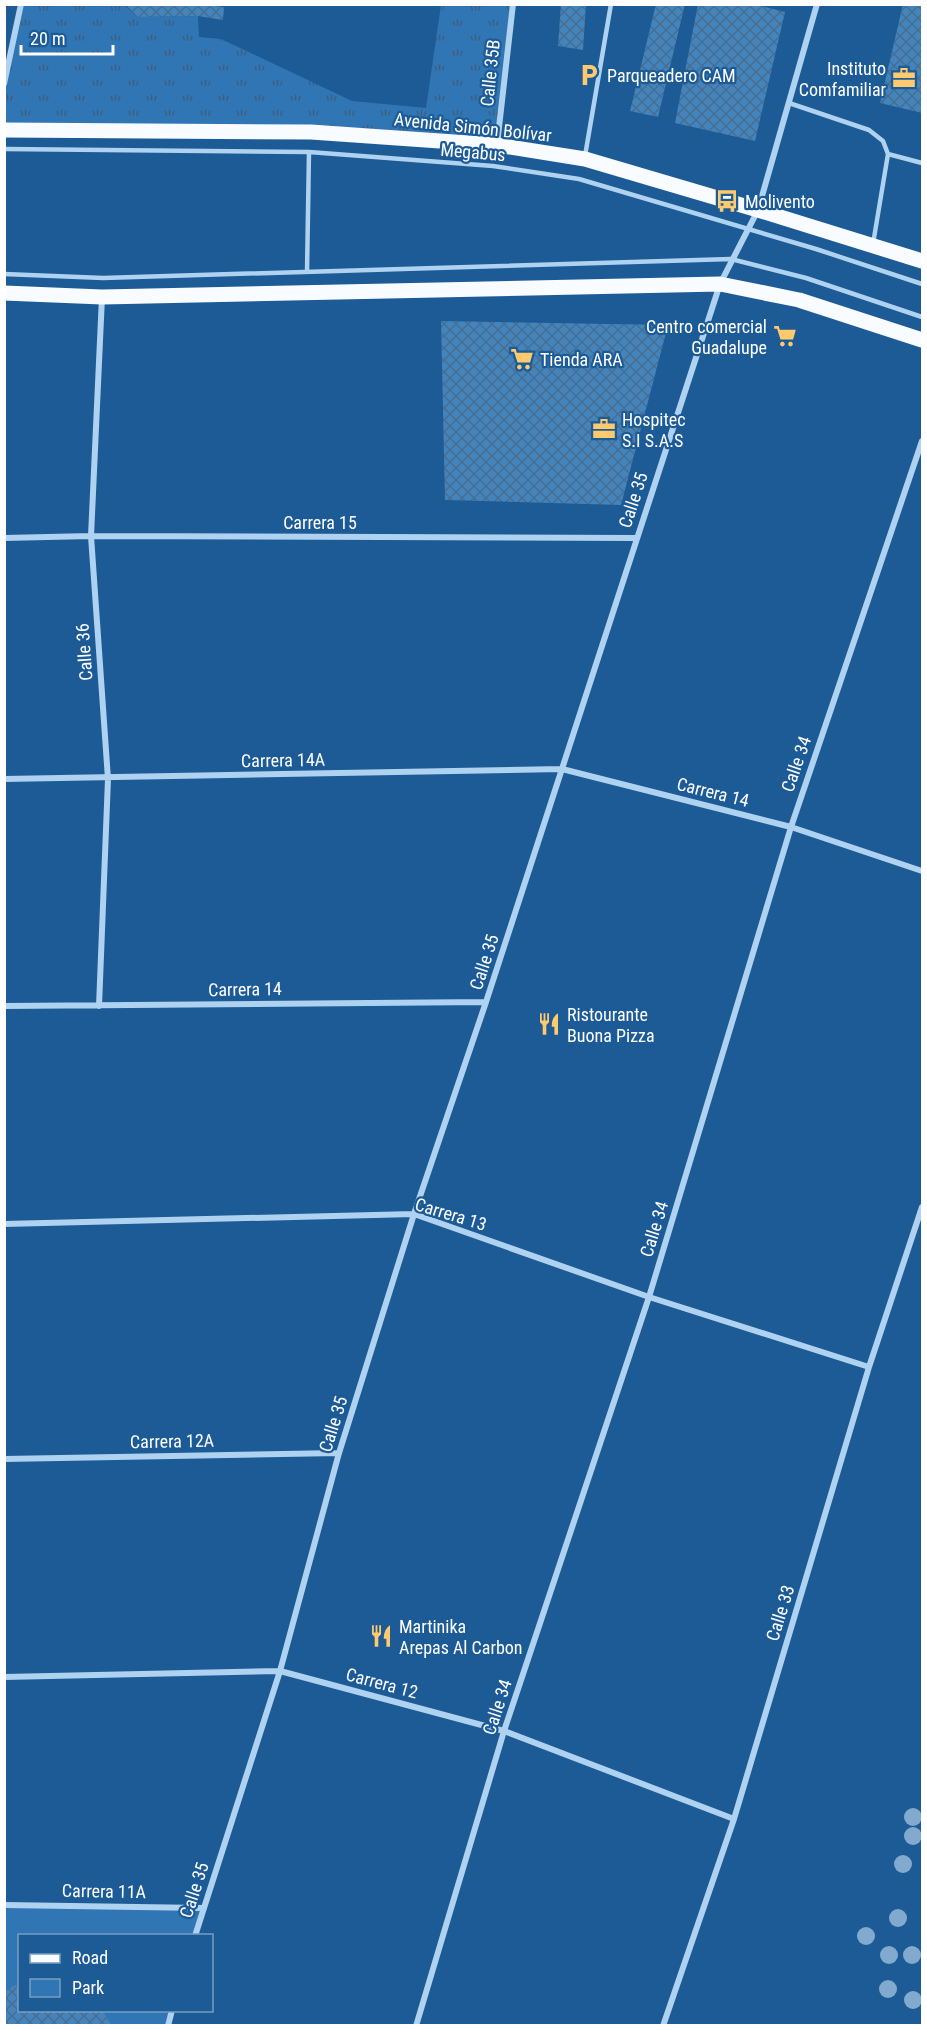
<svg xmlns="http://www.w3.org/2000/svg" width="927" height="2030" font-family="'Roboto Condensed',sans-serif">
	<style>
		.grass { fill: url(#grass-tufts) }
		.green { fill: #3075b4 }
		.building { fill: url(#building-cross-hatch) }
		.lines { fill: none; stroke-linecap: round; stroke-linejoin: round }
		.service { stroke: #afd2f0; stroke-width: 4.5 }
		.minor { stroke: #afd2f0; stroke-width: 6 }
		.primary { stroke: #f8fbff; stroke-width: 15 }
		.tree { fill: #82aace }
		.labels { text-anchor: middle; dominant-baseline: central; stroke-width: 4.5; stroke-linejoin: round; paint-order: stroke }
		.poi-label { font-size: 18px; fill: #fff; stroke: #1c5b96; text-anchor: start }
		.street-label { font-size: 18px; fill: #fff; stroke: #1c5b96 }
	</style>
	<defs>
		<pattern id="grass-tufts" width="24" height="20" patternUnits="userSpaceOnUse" patternTransform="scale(1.5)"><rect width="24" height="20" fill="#3075b4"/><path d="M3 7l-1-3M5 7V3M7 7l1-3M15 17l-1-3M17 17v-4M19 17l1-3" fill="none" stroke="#3e6080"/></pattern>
		<pattern id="building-cross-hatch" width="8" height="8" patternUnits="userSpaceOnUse" patternTransform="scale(1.5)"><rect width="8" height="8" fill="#4484bd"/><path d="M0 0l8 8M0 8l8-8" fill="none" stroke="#476e90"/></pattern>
	</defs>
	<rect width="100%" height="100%" fill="#1c5b96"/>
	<path class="grass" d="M21 5H124L138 17 198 16 199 37 221 39 352 101 426 108 441 5H513L497 145 311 132 5 130V84Z"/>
	<path class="green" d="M5 1905 203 1908 195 1935 20 1936V2010L172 2011 168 2025 5 2026Z"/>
	<path class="building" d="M124 4H216V6L224 7 223 20 198 16 138 17Z
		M561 4H586L583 50 558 46Z
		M656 4H685L658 117 630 111Z
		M698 4H753L785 12 755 141 675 123Z
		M903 4H922V113L880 103Z
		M441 321 668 325 621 505 445 500Z
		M20 1982V2010H102L112 2026H4V1992Z"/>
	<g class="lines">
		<path class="service" d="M789 103 869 130 883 141 888 154 873 244
			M4 149 309 152 493 166 579 179 816 249 922 284
			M888 154 922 163
			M585 156 611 4
			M307 272 309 152
			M4 274 103 278 731 259 806 278 922 317"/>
		<path class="minor" d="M4 84 21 4
			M497 145 513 4
			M4 538 91 536 636 538
			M4 779 562 769 791 827 922 871
			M4 1006 486 1002
			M99 1006 108 779 91 536 102 297
			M4 1224 414 1214 649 1297 869 1367
			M4 1459 339 1453
			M4 1677 280 1671 504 1731 734 1819
			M4 1905 203 1908
			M195 1936 280 1671 339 1453 414 1214 486 1002 720 284 758 210 817 4
			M168 2026 172 2010
			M416 2026 504 1731 649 1297 791 827 922 441
			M663 2026 734 1819 869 1367 922 1207"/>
		<path class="primary" d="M4 130 311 132 497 145 585 159 758 210 922 261
			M4 293 102 297 720 284 799 300 922 340"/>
	</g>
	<g class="tree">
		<circle cx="913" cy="1817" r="9"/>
		<circle cx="913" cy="1836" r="9"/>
		<circle cx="903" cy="1864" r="9"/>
		<circle cx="898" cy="1918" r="9"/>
		<circle cx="866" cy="1936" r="9"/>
		<circle cx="889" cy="1955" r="9"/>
		<circle cx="912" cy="1955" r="9"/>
		<circle cx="888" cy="1989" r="9"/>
		<circle cx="913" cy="2000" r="9"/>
	</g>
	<defs>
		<g id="parking-bare" transform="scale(1.8)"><path d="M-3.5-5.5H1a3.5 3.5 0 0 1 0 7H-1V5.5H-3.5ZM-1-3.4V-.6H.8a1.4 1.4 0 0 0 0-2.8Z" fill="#ffc96e" stroke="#1c5b96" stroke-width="2.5" paint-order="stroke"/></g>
		<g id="office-bare" transform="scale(1.8)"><path d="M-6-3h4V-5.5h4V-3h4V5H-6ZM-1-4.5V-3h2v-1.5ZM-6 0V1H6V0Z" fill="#ffc96e" stroke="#1c5b96" stroke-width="2.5" paint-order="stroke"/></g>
		<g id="bus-bare" transform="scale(1.8)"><path d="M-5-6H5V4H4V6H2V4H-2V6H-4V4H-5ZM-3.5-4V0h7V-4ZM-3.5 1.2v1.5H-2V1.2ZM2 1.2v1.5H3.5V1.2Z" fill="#ffc96e" stroke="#1c5b96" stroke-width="2.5" paint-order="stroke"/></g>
		<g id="supermarket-bare" transform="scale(1.8)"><path d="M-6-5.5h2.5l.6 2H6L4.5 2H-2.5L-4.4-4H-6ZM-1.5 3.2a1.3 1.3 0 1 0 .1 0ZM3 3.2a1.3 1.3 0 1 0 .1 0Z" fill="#ffc96e" stroke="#1c5b96" stroke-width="2.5" paint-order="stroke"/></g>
		<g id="restaurant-bare" transform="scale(1.8)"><path d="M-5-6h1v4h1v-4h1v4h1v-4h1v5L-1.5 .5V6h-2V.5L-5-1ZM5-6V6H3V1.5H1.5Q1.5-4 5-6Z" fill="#ffc96e" stroke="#1c5b96" stroke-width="2.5" paint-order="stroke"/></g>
	</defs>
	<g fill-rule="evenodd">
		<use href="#parking-bare" x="589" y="75"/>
		<use href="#office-bare" x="904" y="78"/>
		<use href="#bus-bare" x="727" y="201"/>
		<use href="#supermarket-bare" x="785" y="336"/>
		<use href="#supermarket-bare" x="522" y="359"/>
		<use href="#office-bare" x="604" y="429"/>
		<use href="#restaurant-bare" x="549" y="1024"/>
		<use href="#restaurant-bare" x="381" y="1636"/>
	</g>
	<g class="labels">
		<g class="poi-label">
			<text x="886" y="68" text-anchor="end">Instituto<tspan x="886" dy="21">Comfamiliar</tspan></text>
			<text x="607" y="75">Parqueadero CAM</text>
			<text x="745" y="201">Molivento</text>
			<text x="767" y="326" text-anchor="end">Centro comercial<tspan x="767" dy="21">Guadalupe</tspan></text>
			<text x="540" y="359">Tienda ARA</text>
			<text x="622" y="419">Hospitec<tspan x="622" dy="21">S.I S.A.S</tspan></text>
			<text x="567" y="1014">Ristourante<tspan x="567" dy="21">Buona Pizza</tspan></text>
			<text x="399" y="1626">Martinika<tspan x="399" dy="21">Arepas Al Carbon</tspan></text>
		</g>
		<g class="street-label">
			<text transform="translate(490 73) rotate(-84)">Calle 35B</text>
			<text transform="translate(473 127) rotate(6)">Avenida Simón Bolívar</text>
			<text transform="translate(473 152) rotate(5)">Megabus</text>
			<text transform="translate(633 500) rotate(-72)">Calle 35</text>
			<text x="320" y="522">Carrera 15</text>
			<text transform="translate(84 652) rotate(-94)">Calle 36</text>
			<text transform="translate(283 760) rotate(-1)">Carrera 14A</text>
			<text transform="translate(796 764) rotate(-71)">Calle 34</text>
			<text transform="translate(713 792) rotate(14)">Carrera 14</text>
			<text transform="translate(484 962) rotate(-72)">Calle 35</text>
			<text transform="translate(245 989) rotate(-1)">Carrera 14</text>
			<text transform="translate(451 1214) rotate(17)">Carrera 13</text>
			<text transform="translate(654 1229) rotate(-73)">Calle 34</text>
			<text transform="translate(333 1424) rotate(-73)">Calle 35</text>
			<text transform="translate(172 1441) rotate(-1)">Carrera 12A</text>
			<text transform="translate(780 1613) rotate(-73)">Calle 33</text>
			<text transform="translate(382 1683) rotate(15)">Carrera 12</text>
			<text transform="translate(497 1707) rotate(-72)">Calle 34</text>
			<text transform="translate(194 1890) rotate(-72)">Calle 35</text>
			<text transform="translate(104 1891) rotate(1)">Carrera 11A</text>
		</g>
	</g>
	<rect width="927" height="2030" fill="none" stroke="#ffffff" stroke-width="12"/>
	<rect x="18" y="1934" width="195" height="78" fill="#1c5b96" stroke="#779dc0" stroke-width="1.5"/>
	<rect x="30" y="1954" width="30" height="9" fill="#f8fbff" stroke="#779dc0" stroke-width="1.5"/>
	<text x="72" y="1964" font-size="18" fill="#ffffff">Road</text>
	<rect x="30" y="1979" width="30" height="18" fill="#3075b4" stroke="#779dc0" stroke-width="1.5"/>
	<text x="72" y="1994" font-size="18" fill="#ffffff">Park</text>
	<path d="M21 45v9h92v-9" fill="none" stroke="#ffffff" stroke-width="3"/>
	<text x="30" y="45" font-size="18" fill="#ffffff" stroke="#1c5b96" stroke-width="4.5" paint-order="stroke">20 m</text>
</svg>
